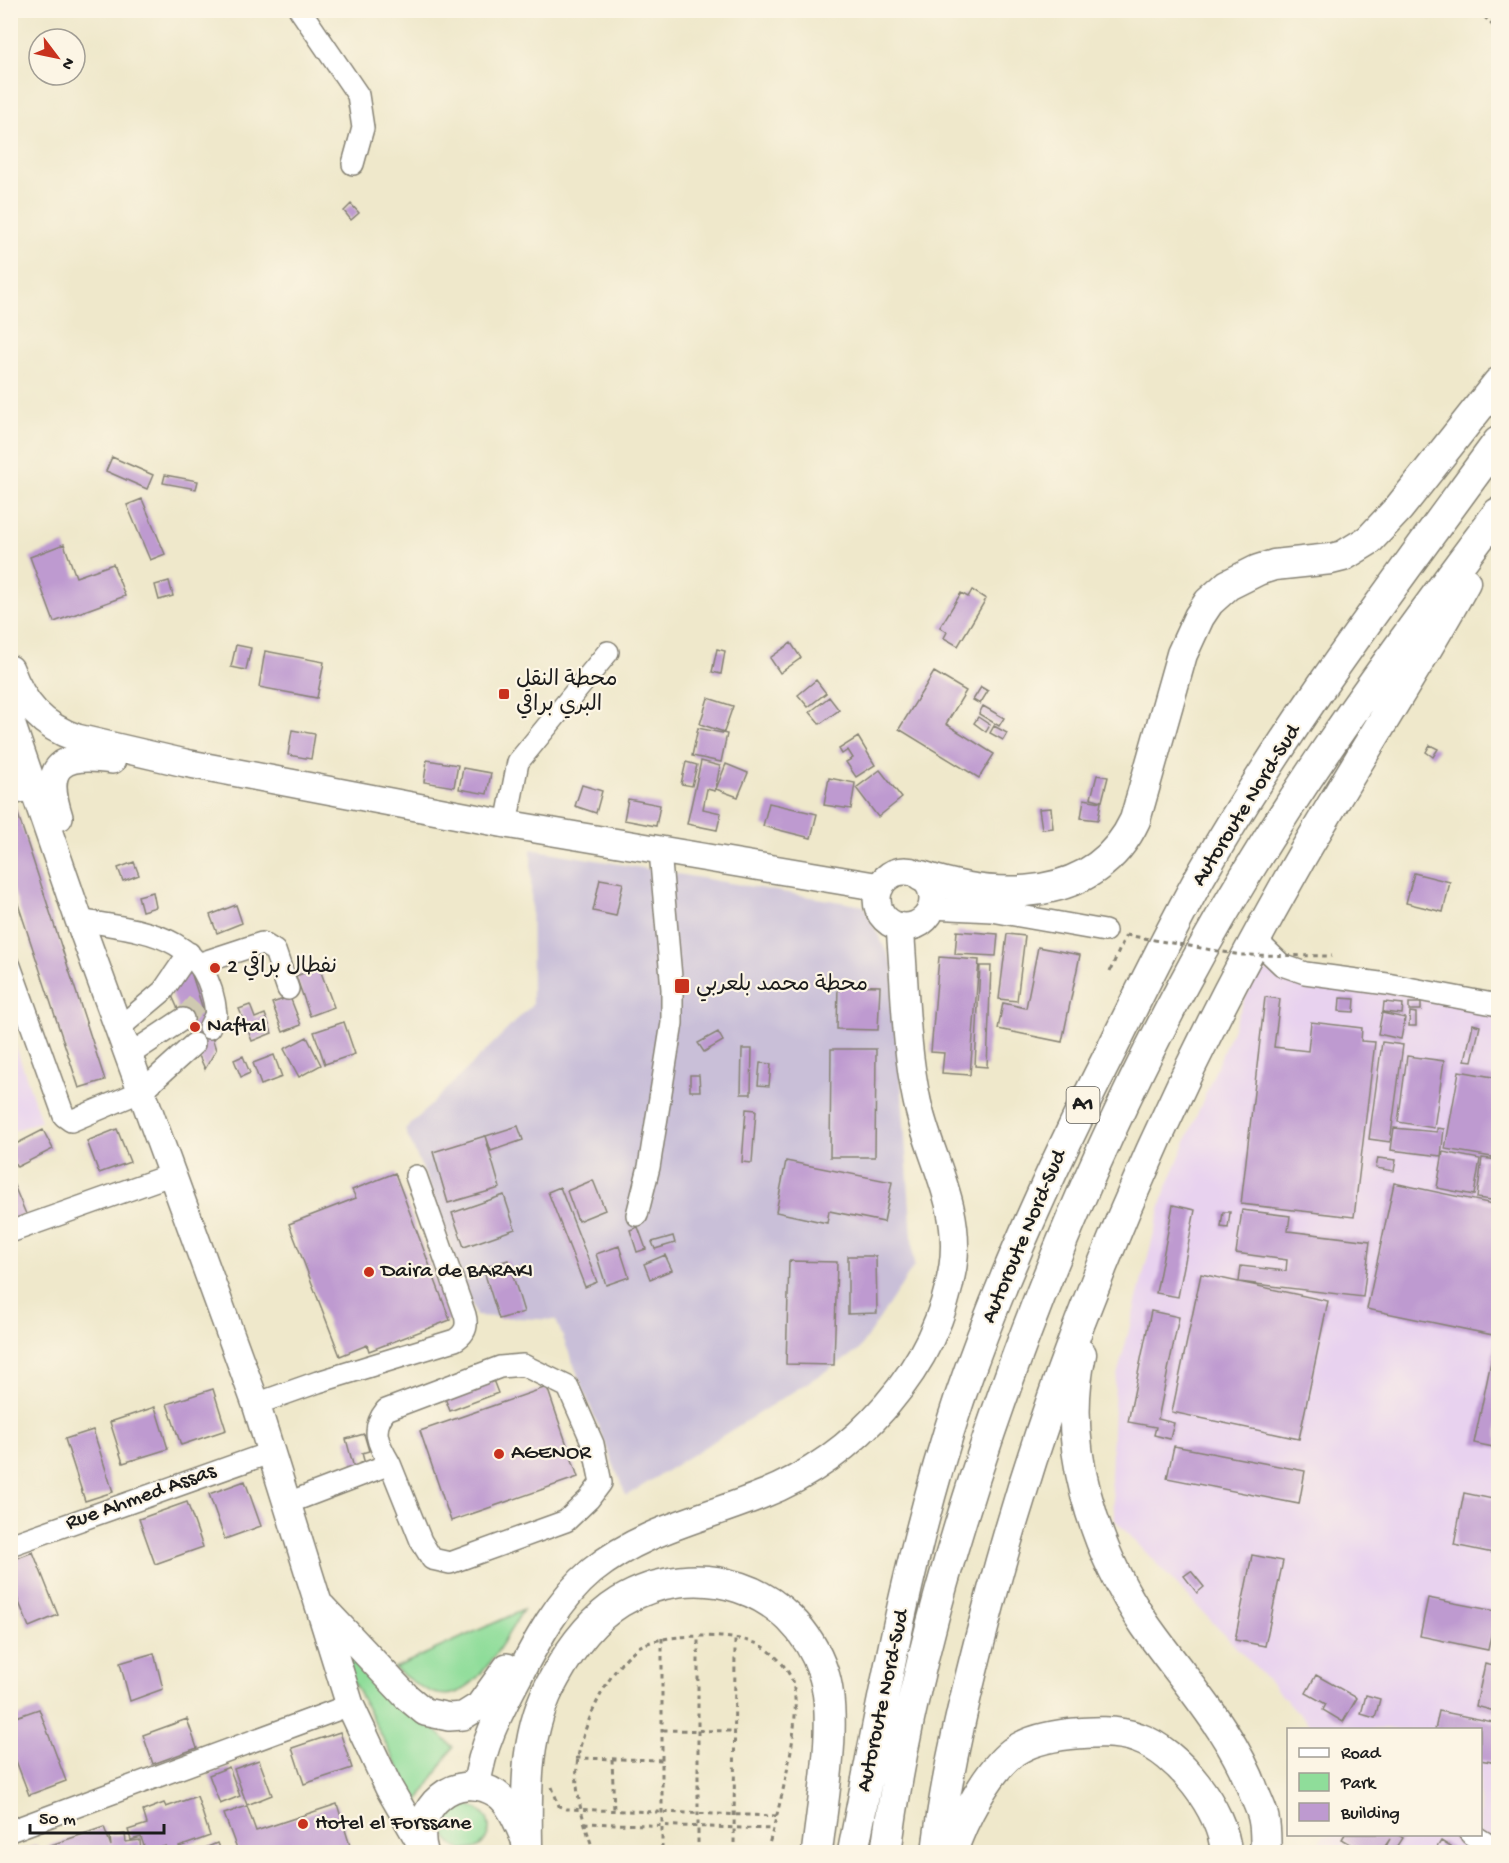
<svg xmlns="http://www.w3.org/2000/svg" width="1509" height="1863" font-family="'Gochi Hand','Playpen Sans Arabic',sans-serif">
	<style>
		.built { fill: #e8d2ef }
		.industrial { fill: #c9bfd8 }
		.green { fill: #8fdd9a; stroke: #567c5b; stroke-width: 1.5 }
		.building { fill: #be9ad0 }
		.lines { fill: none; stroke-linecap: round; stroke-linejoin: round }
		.minor-tunnel { stroke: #cfc9b1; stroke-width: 21; stroke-dasharray: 21 10; stroke-linecap: butt }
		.minor-casing { stroke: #868274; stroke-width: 24 }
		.major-casing { stroke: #868274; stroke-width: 30 }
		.highway-casing { stroke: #868274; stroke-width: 33 }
		.path { stroke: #868274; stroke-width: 3; stroke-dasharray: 4.5 4.5; stroke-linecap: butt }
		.minor { stroke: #fff; stroke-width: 21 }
		.major { stroke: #fff; stroke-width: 27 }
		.highway { stroke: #fff; stroke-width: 30 }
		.path-bridge { stroke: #868274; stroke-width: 3; stroke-dasharray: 4.5 4.5; stroke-linecap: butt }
		.poi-dot { fill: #c8321e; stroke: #fcf5e5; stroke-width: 2 }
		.labels { text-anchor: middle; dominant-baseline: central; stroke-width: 4.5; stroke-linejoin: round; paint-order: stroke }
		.shield { fill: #fcf5e5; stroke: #5f5d58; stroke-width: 1.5 }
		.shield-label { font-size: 21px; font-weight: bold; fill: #1c1c1c }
		.poi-label { font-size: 22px; fill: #1c1c1c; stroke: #fcf5e5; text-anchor: start }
		.street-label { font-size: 22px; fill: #1c1c1c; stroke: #fcf5e5 }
	</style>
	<rect width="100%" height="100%" fill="#fcf5e5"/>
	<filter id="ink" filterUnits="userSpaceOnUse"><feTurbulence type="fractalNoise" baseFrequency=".0167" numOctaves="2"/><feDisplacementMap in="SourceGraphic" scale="12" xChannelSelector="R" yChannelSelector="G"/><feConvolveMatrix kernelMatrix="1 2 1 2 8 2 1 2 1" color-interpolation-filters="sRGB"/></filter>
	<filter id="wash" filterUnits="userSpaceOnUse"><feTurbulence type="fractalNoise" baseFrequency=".008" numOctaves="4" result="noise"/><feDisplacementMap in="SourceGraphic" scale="24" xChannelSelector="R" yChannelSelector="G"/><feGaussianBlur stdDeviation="1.35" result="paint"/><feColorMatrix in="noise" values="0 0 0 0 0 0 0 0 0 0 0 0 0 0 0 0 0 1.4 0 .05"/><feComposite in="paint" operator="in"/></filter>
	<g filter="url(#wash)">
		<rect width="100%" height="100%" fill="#efe8cb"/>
		<path class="built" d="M1257 970 1498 1010V1852H1317L1323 1835 1480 1834V1730L1314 1729 1115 1520 1111 1478 1115 1384 1164 1194Z
			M11 1032 41 1121 11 1132H10Z"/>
		<path class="industrial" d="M531 849 864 906 893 965 914 1266 858 1351 626 1496 556 1320 476 1316 427 1179 405 1130 532 1005Z"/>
		<path class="green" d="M523 1610C507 1634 482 1687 452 1694 433 1699 408 1679 394 1668Z
			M350 1649 453 1747 417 1803 350 1676Z
			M445 1828a22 22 0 1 1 44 0a22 22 0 1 1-44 0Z"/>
		<g id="blocks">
			<path class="building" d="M351 204 359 213 351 220 344 211Z
				M112 457 153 475 147 489 106 471Z
				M165 475 198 481 196 489 163 483Z
				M142 499 165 554 150 560 127 505Z
				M64 544 76 577 113 564 125 596 54 622 30 557Z
				M169 581 173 596 159 600 155 585Z
				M972 590 986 599 958 646 944 638 947 632 940 627 961 593 968 597Z
				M791 643 801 658 780 673 770 658Z
				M236 645 251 648 246 670 231 667Z
				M717 649 725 651 721 674 712 672Z
				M265 651 324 662 317 698 259 687Z
				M934 672 966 691 946 724 994 754 979 778 899 729Z
				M816 680 826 693 808 707 798 695Z
				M981 687 988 691 980 704 973 700Z
				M829 697 839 710 820 724 810 712Z
				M708 698 733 706 724 732 700 724Z
				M983 706 1004 718 999 726 979 714Z
				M978 717 990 725 986 732 974 723Z
				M994 726 1007 733 1003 740 990 733Z
				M698 728 727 734 721 762 692 756Z
				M292 730 315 734 311 759 288 755Z
				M858 737 875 765 856 777 846 762 853 758 848 750 842 754 839 749Z
				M1430 745 1438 749 1433 757 1426 752Z
				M427 760 458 765 454 787 424 782Z
				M701 761 720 766 715 791 707 789 703 809 721 813 717 830 687 824Z
				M686 762 697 765 692 786 681 784Z
				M726 764 748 773 738 797 716 789Z
				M463 768 491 773 487 794 459 789Z
				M880 770 902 798 878 817 856 788Z
				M1097 775 1108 777 1102 801 1091 798Z
				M829 778 855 783 851 809 824 805Z
				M582 785 602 791 596 813 575 806Z
				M13 799 105 1080 79 1088 10 880V800Z
				M628 799 660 805 656 826 624 820Z
				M1084 799 1101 802 1098 820 1081 818Z
				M769 803 817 814 811 838 763 826Z
				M1051 808 1053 828 1042 829 1039 809Z
				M134 862 139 875 123 881 118 868Z
				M1414 873 1450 882 1443 912 1406 903Z
				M600 879 623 883 616 916 593 911Z
				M153 892 156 907 142 911 138 896Z
				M236 905 242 923 217 933 210 915Z
				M957 931 998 934 996 956 955 954Z
				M1007 934 1025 936 1017 1001 999 999Z
				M1038 947 1080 955 1062 1042 998 1029 1003 1003 1026 1008Z
				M939 957 979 960 970 1075 942 1073 944 1053 931 1052Z
				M980 966H991L987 1067 975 1066Z
				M319 967 334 1007 310 1016 296 976Z
				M191 972 216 1050 205 1069 169 989 179 976Z
				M838 985 880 986 878 1030 837 1029Z
				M290 997 301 1025 283 1032 272 1003Z
				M1265 997 1280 999 1274 1047 1308 1051 1311 1022 1362 1028 1361 1041 1375 1042 1354 1217 1241 1204Z
				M1340 998 1355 999 1354 1012 1339 1011Z
				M1384 1002 1403 1004 1402 1014 1383 1012Z
				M1409 1003H1421V1010H1409Z
				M250 1005 255 1018 265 1014 272 1033 252 1041 246 1025 238 1028 235 1019 242 1016 239 1009Z
				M1410 1012 1416 1013V1026H1409Z
				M1382 1013 1405 1018 1401 1039 1378 1034Z
				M344 1022 355 1054 325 1064 314 1032Z
				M1473 1024 1480 1026 1472 1061 1465 1060Z
				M718 1032 723 1041 704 1052 698 1043Z
				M307 1037 321 1065 299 1077 284 1049Z
				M1382 1042 1403 1045 1390 1142 1369 1139Z
				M742 1049H752L751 1094H741Z
				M831 1049H876L875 1157H830Z
				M274 1055 282 1077 261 1085 253 1063Z
				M243 1056 250 1073 241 1077 234 1060Z
				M1407 1056 1444 1061 1434 1128 1398 1122Z
				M760 1063 771 1064 769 1086 758 1085Z
				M1459 1071 1498 1078V1158L1445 1149Z
				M690 1075H699L700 1091H690Z
				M746 1109 756 1110 752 1163 742 1162Z
				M518 1126 523 1140 491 1151 486 1136Z
				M1394 1128 1437 1132V1128L1444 1129 1441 1156 1391 1150Z
				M117 1129 130 1162 99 1173 87 1141Z
				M43 1130 53 1149 17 1167 10 1155V1147Z
				M485 1136 500 1188 448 1203 433 1152Z
				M1443 1152 1480 1159 1474 1195 1437 1188Z
				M1378 1158 1396 1160 1394 1171 1376 1168Z
				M1482 1158 1498 1160V1201L1477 1198Z
				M786 1161 892 1182 884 1222 829 1211 827 1223 776 1212Z
				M395 1173 450 1320 369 1351 367 1345 340 1356 289 1224 356 1198 352 1190Z
				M10 1176 26 1214 10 1221Z
				M593 1180 605 1210 578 1221 567 1191Z
				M1394 1183 1498 1205V1311L1493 1335 1367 1309Z
				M560 1187 597 1282 585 1287 548 1192Z
				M504 1195 515 1229 464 1247 452 1213Z
				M1173 1205 1195 1210 1178 1297 1156 1293Z
				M1242 1210 1290 1216 1288 1231 1370 1241 1363 1297 1239 1282 1241 1266 1286 1271 1287 1260 1236 1253Z
				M1223 1212H1230L1228 1228 1221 1227Z
				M638 1227 646 1249 637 1252 630 1230Z
				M673 1236 675 1243 655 1249 652 1242Z
				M619 1246 629 1277 606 1285 596 1254Z
				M665 1255 672 1270 650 1279 644 1264Z
				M848 1256H876L877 1313 848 1314Z
				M508 1260 524 1312 499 1319 483 1268Z
				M789 1261 837 1262 834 1365 786 1364Z
				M1201 1274 1328 1301 1299 1439 1172 1412Z
				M1151 1311 1179 1317 1158 1419 1174 1423 1170 1439 1154 1435 1156 1427 1128 1422Z
				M1496 1338H1498V1448L1474 1443Z
				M493 1380 498 1393 450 1411 445 1398Z
				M547 1387 578 1477 451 1521 420 1431Z
				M213 1389 226 1430 181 1445 167 1404Z
				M155 1407 168 1449 123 1463 110 1422Z
				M93 1430 113 1492 85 1501 65 1439Z
				M364 1434 369 1451 362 1453 365 1464 354 1468 346 1439Z
				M1174 1446 1305 1471 1299 1504 1167 1478Z
				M245 1481 261 1526 225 1539 209 1494Z
				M1464 1493 1498 1500V1554L1454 1545Z
				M187 1502 203 1547 155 1564 139 1519Z
				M33 1552 58 1615 29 1627 10 1580V1561Z
				M1252 1555 1283 1561 1265 1646 1235 1640Z
				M1191 1571 1204 1587 1197 1593 1184 1576Z
				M1428 1598 1496 1611 1488 1650 1420 1636Z
				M154 1653 163 1689 130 1701 120 1663Z
				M1485 1664 1498 1667V1712L1476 1706Z
				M1316 1675 1357 1698 1343 1722 1323 1710 1326 1704 1306 1693Z
				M1366 1695 1380 1699 1375 1718 1361 1714Z
				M39 1709 66 1781 29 1795 10 1745V1719Z
				M1439 1711 1498 1723V1763L1480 1760V1730H1435Z
				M187 1719 197 1748 153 1764 143 1735Z
				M340 1732 352 1768 304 1784 292 1748Z
				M259 1760 272 1795 247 1805 234 1769Z
				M229 1767 240 1796 220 1804 209 1775Z
				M197 1796 210 1836 179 1847 181 1852H168L166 1846 146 1852 141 1837 131 1840 128 1830 147 1824 143 1811 164 1803 166 1807Z
				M337 1804 352 1852H238L224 1814 247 1806 256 1831Z
				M104 1827 111 1846 110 1836 125 1834 126 1842 140 1840 141 1852H50L48 1846Z
				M1345 1834H1397L1403 1838 1394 1852 1384 1850 1390 1839 1381 1852H1364L1342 1839Z
				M1441 1841 1459 1852H1434Z
				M217 1843 221 1852H204L203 1849Z
				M37 1845 39 1852H16Z"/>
		</g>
	</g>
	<g filter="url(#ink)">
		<use href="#blocks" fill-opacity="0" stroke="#868274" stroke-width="1.5"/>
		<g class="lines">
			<path class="minor-tunnel" d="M183 1019 200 1000"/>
			<g class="minor-casing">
				<path id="minor" d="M300 10 358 95 363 128 353 164
					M10 795 34 788
					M506 824 518 762 608 652
					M931 908 992 911 1105 931
					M79 920C143 931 208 933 216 1014L209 1028
					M1257 941 1282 965 1305 973 1387 984 1498 1005
					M198 964 262 943 275 951 288 989
					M10 966 64 1116 71 1121 142 1091 194 1044
					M119 1028 163 991 189 953
					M129 1055 183 1019
					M637 1215 649 1167 672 1023V989L660 851
					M10 1232 173 1174
					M256 1404 318 1382 455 1340C465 1334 468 1326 465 1315L416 1176
					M288 1503 390 1464 421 1541 432 1559 450 1563 566 1521 589 1499 601 1483 593 1444 568 1387 523 1365 500 1367 386 1410C370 1430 378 1443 390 1464
					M10 1545 272 1452
					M10 1831 350 1705
					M1471 1834 1498 1851"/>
			</g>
			<g class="major-casing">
				<path id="major" d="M10 669C23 704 42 726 77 738L185 763 506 824 880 887
					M10 720 79 920 256 1404 350 1705 389 1788 423 1847
					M59 817C42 764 62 753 112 760
					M877 899a28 28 0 1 1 56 0a28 28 0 1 1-56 0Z
					M322 1607 407 1697 425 1712 449 1717 463 1716 479 1706 507 1667
					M477 1786C481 1747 499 1713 517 1679 536 1642 559 1598 592 1571 643 1530 702 1519 761 1495 856 1458 937 1368 953 1266 962 1206 929 1157 917 1101 905 1045 905 984 900 927
					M424 1851C411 1808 457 1768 497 1794 512 1804 520 1830 528 1846"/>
			</g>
			<g class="highway-casing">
				<path id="highway" d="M921 876C997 901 1096 904 1135 820L1182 654 1199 617 1209 602 1228 585 1258 570 1274 565 1331 559 1343 556 1369 540 1399 508 1498 383
					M1081 1354C1060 1444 1094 1549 1145 1625 1184 1681 1232 1730 1255 1795 1258 1803 1263 1812 1264 1821 1266 1831 1265 1842 1266 1852
					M527 1844C526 1786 525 1729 555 1677 571 1648 591 1620 620 1602 697 1556 794 1586 823 1672 839 1717 822 1804 817 1852
					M853 1852C882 1701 910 1547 959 1400 1000 1280 1053 1165 1110 1053 1139 994 1168 935 1200 877 1287 725 1395 583 1498 442
					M886 1852C905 1709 943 1569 990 1432 1043 1278 1106 1129 1183 985 1271 819 1385 663 1498 513
					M937 1852C947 1767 968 1684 990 1601 1058 1346 1164 1099 1294 870 1349 773 1411 680 1465 582
					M952 1852C962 1821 987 1772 1013 1752 1028 1741 1052 1736 1070 1734 1091 1732 1117 1730 1138 1738 1178 1752 1223 1810 1226 1852"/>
			</g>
			<path class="path" d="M1478 10 1498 31
				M1110 971 1126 935
				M662 1638V1852
				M663 1730 734 1731
				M576 1758 663 1760
				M612 1759 614 1811
				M552 1787 559 1806 566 1809 776 1816
				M584 1823 773 1829
				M594 1852C573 1791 568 1764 596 1704 605 1685 619 1662 636 1649 657 1632 736 1633 760 1645 772 1651 786 1666 791 1678 806 1715 777 1814 767 1852
				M698 1852V1637
				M734 1852 735 1640"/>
			<use href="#minor" class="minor"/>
			<use href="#major" class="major"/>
			<use href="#highway" class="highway"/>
			<path class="path-bridge" d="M1126 935 1241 955 1332 956"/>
		</g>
	</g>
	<g class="poi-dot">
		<rect x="498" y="688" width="12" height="12" rx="3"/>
		<circle cx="215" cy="968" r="6"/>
		<rect x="674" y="978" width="16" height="16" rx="3"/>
		<circle cx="195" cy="1027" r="6"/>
		<circle cx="369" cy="1272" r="6"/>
		<circle cx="499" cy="1454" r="6"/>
		<circle cx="303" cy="1824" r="6"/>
	</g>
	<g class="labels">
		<rect class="shield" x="1066.5" y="1087" width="33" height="36" rx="4.5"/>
		<g class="shield-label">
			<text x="1083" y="1105">A1</text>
		</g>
		<g class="poi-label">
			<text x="516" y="681">محطة النقل<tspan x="516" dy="25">البري براقي</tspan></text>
			<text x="227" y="968">نفطال براقي 2</text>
			<text x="696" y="986">محطة محمد بلعربي</text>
			<text x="207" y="1027">Naftal</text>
			<text x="381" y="1272">Daira de BARAKI</text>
			<text x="511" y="1454">AGENOR</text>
			<text x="315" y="1824">Hotel el Forssane</text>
		</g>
		<g class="street-label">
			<text transform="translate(1247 806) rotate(-58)">Autoroute Nord-Sud</text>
			<text transform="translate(1025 1237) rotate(-67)">Autoroute Nord-Sud</text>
			<text transform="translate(141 1498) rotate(-20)">Rue Ahmed Assas</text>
			<text transform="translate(884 1701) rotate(-78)">Autoroute Nord-Sud</text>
		</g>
	</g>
	<rect width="1509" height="1863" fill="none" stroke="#fcf5e5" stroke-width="36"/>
	<rect x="1287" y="1728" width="195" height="108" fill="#fcf5e5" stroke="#a29e95" stroke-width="1.5"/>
	<rect x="1299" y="1748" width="30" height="9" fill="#ffffff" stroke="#a29e95" stroke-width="1.5"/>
	<text x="1341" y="1758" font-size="18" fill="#1c1c1c">Road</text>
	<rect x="1299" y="1773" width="30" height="18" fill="#8fdd9a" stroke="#a29e95" stroke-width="1.5"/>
	<text x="1341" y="1788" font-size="18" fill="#1c1c1c">Park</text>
	<rect x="1299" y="1803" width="30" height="18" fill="#be9ad0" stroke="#a29e95" stroke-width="1.5"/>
	<text x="1341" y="1818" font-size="18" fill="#1c1c1c">Building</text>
	<g transform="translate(57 57) rotate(122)"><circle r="28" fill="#fcf5e5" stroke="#a29e95" stroke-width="1.5"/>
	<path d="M0-4.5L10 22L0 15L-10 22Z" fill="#c8321e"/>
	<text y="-9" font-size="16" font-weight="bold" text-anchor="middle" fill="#1c1c1c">N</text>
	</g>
	<path d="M30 1824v9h134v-9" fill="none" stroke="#1c1c1c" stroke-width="3"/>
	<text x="39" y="1824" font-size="18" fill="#1c1c1c" stroke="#fcf5e5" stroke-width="4.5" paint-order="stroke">50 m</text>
</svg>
